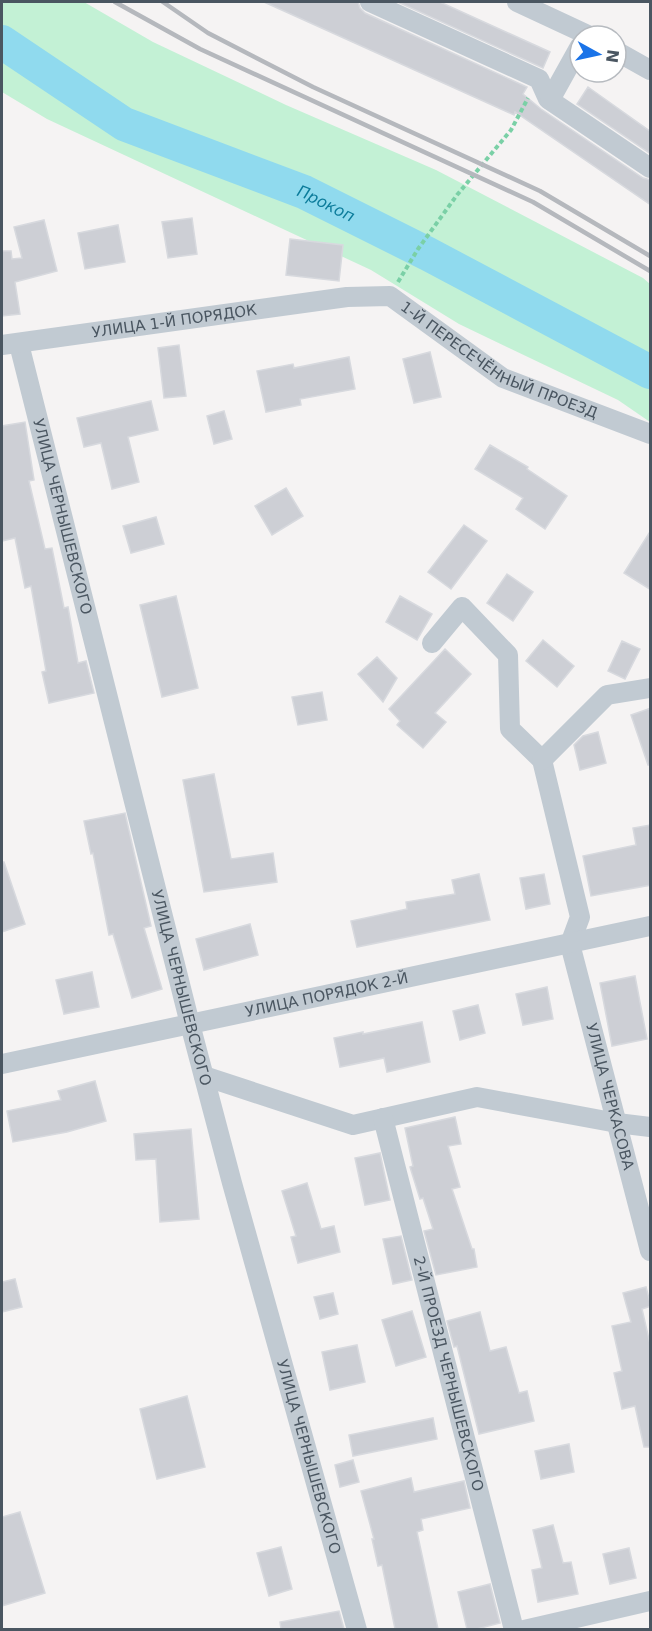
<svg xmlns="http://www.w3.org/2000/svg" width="652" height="1631" font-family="'DejaVu Sans',sans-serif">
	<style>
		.green { fill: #c3f1d5 }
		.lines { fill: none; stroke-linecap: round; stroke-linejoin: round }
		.river { stroke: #90daee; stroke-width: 34 }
		.building { fill: #cdcfd5; stroke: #d7d9de; stroke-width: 1.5 }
		.path { stroke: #7ad0a6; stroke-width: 4; stroke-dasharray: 4.5 3; stroke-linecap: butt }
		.minor { stroke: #c1cad2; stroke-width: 20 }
		.rail { stroke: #b5b8bd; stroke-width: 4.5 }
		.labels { text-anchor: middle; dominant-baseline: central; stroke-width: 6; stroke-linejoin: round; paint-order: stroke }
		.street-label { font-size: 15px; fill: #4a5661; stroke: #fff }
		.water-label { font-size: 16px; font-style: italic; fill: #0c7c9b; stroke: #fff }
	</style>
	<rect width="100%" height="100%" fill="#f5f3f3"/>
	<path class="green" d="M2 2H84L153 42 286 105 436 170 643 278 650 284V422L618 400 459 324 371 270 47 119 2 92Z"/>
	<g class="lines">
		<path class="river" id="s1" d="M2 42 124 124 304 192 428 254 650 372"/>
	</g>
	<path class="building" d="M264 2H358L360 8 365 13 527 87 523 94 541 109 643 178 651 180V205L515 112 514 115Z
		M398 2H440L550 52 543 68Z
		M588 87 651 132V154L577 104Z
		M192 218 197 254 168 258 162 222Z
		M44 220 57 271 15 282 20 314 2 316V251H11L12 259 22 258 14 227Z
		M118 225 125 262 85 269 78 233Z
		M290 239 343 245 339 281 286 275Z
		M179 345 186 396 164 398 158 348Z
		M430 352 441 397 414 403 403 359Z
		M349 357 355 389 300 399 301 405 266 412 257 371 293 364 294 368Z
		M151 401 158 430 128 437 139 482 112 489 101 443 84 447 77 418Z
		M224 411 232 439 214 444 207 416Z
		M25 422 34 480 29 481 45 549 52 548 64 608 68 607 78 663 86 661 94 693 49 703 42 672 46 671 31 586 25 588 15 538 2 541V426Z
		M490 445 528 467 527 469 567 496 545 529 516 509 523 498 475 469Z
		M286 488 303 516 272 535 255 506Z
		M156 517 164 544 131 553 123 526Z
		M464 525 487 541 451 589 428 572Z
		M651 530V590L624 573Z
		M507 574 533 592 513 621 487 603Z
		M176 596 198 688 162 697 140 605Z
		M400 596 432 614 417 640 386 622Z
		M543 640 574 666 557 687 526 661Z
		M622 641 640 649 625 679 608 671Z
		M445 649 471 674 435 713 446 722 423 748 397 725 400 721 389 709Z
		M377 657 397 678 383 702 358 674Z
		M322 692 327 720 298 725 292 697Z
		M651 708V765H648L631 715Z
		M598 732 606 763 580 770 574 745 583 736Z
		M214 774 231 859 273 853 277 882 204 892 183 780Z
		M125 813 151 926 144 928 162 989 132 998 113 934 109 935 93 853 91 854 84 821Z
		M651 825V885L591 896 583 856 636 845 633 828Z
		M2 862H4L25 924 2 932Z
		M479 874 490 920 357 947 351 921 407 909 406 902 455 894 452 880Z
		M544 874 550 904 526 909 520 878Z
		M250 924 258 955 204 970 196 939Z
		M92 972 99 1007 64 1014 56 980Z
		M635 976 647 1039 612 1046 600 983Z
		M547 987 553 1019 523 1025 516 994Z
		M478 1005 485 1033 460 1040 453 1011Z
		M422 1022 430 1062 387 1072 384 1058 340 1067 334 1038 363 1032V1034Z
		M95 1081 106 1121 67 1132 13 1142 7 1111 61 1100 58 1091Z
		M455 1117 461 1144 448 1146 460 1187 452 1189 472 1249H474L477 1267 436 1275 424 1231 433 1229 423 1198 420 1199 410 1167 413 1166 405 1128Z
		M191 1129 199 1219 160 1222 156 1159 136 1160 134 1134Z
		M380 1153 390 1200 365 1205 355 1158Z
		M307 1183 321 1229 334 1226 340 1252 298 1263 291 1237 296 1236 282 1191Z
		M401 1236 412 1280 393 1284 383 1239Z
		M15 1279 22 1307 2 1312V1282Z
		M646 1287 651 1306 642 1309 651 1348V1447H644L635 1406 622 1409 614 1373 622 1371 612 1326 631 1322 623 1293Z
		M333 1293 338 1314 320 1319 314 1297Z
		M412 1311 426 1357 396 1366 382 1320Z
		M480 1312 490 1351 506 1347 519 1393 527 1391 534 1421 479 1434 457 1346 454 1347 447 1321Z
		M357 1345 365 1382 330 1390 322 1352Z
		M187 1396 205 1467 157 1479 140 1409Z
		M433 1418 437 1439 353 1456 349 1435Z
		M569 1444 574 1472 541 1479 535 1451Z
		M353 1460 359 1482 340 1487 335 1465Z
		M411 1478 414 1492 464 1481 470 1508 421 1519 423 1530 417 1532 438 1629H395L382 1565 378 1566 372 1539H374L361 1491Z
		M20 1512 45 1593 2 1606V1517Z
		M553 1525 563 1563 571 1562 578 1594 538 1602 532 1570 542 1568 533 1530Z
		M281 1547 292 1589 269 1596 257 1553Z
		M629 1548 636 1578 610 1584 603 1554Z
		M490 1584 500 1623 477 1629H467L458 1592Z
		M339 1611 344 1629H281L280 1622Z"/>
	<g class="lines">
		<path class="path" d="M398 282 418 249 457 195 511 130 528 98"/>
		<g class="minor">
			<path d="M370 2 539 79 548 99 650 168"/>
			<path d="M517 2 590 36"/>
			<path d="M616 51 650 70"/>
			<path d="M550 100 580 46"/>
			<path id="s2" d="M19 344 190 1024 232 1183 357 1630"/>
			<path id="s3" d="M2 345 347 297 390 296 503 378 650 434"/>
			<path id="s4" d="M432 643 462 607 508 655 510 729 542 760 580 917 570 944 650 1251"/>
			<path d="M542 760 607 695 650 688"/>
			<path id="s5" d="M2 1064 650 926"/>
			<path d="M204 1076 353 1125 477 1097 617 1123 650 1127"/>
			<path id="s6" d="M383 1118 514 1630"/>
			<path d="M524 1630 650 1601"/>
		</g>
		<path class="rail" d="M115 2 200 49 533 202 650 271
			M163 2 208 33 313 87 540 191 650 256"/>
	</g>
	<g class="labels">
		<g class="street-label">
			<text stroke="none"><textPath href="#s3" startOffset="174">УЛИЦА 1-Й ПОРЯДОК</textPath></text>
			<text stroke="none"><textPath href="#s3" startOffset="519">1-Й ПЕРЕСЕЧЁННЫЙ ПРОЕЗД</textPath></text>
			<text stroke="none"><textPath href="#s2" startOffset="178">УЛИЦА ЧЕРНЫШЕВСКОГО</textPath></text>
			<text stroke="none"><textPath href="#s2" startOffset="664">УЛИЦА ЧЕРНЫШЕВСКОГО</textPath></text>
			<text stroke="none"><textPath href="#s5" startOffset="332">УЛИЦА ПОРЯДОК 2-Й</textPath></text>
			<text stroke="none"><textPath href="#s4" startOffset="580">УЛИЦА ЧЕРКАСОВА</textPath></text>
			<text stroke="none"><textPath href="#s6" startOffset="264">2-Й ПРОЕЗД ЧЕРНЫШЕВСКОГО</textPath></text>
			<text stroke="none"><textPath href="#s2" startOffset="1150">УЛИЦА ЧЕРНЫШЕВСКОГО</textPath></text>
		</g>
		<g class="water-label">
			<text stroke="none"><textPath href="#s1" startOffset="364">Прокоп</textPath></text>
		</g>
	</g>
	<rect width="652" height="1631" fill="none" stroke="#4a5661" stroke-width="6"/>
	<g transform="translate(598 54) rotate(98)"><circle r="28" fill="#ffffff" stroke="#b7bbc0" stroke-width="1.5"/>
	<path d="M0-4.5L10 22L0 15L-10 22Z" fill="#1a73e8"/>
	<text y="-9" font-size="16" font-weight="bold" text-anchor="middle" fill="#4a5661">N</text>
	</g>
</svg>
